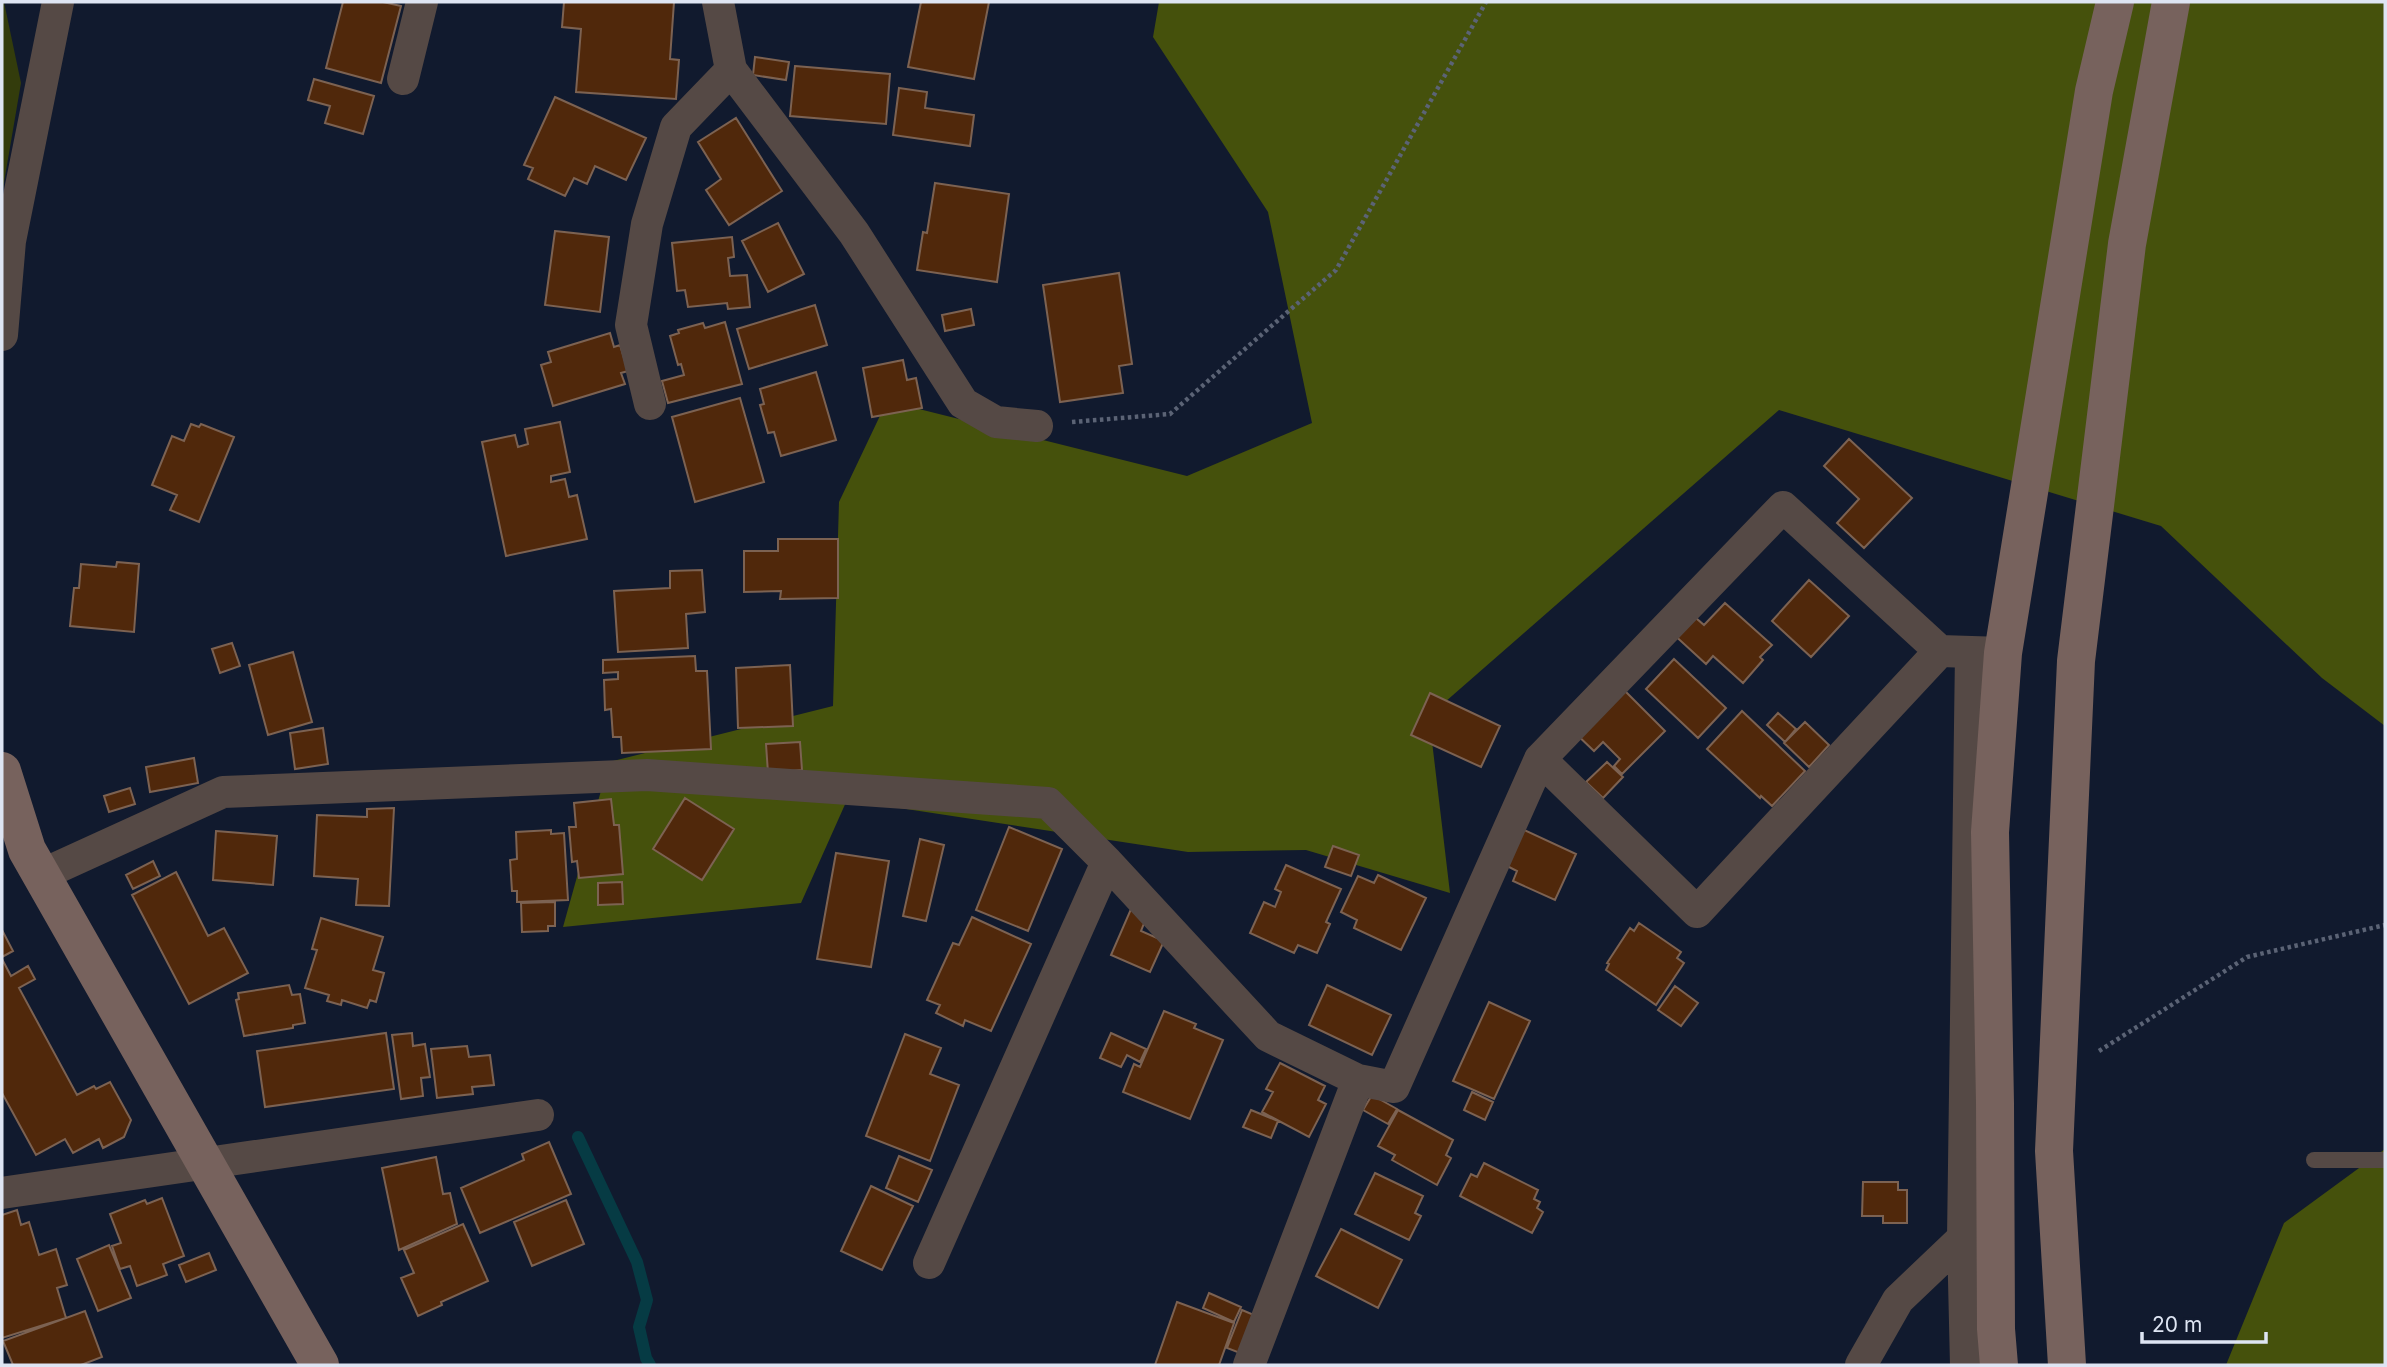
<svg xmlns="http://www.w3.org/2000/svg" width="2387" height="1367" font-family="Inter,sans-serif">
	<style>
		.green { fill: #333c0c }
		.forest { fill: #45510c }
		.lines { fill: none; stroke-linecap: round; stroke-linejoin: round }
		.stream { stroke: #063b44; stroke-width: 12 }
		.building { fill: #50280b; stroke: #7c6252; stroke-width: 2 }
		.path { stroke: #5b6375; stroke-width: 4.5; stroke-dasharray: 3.5 3.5; stroke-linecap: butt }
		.lane { stroke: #554945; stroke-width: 16 }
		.street { stroke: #554945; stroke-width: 32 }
		.secondary { stroke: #77625d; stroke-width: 38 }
	</style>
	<rect width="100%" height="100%" fill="#111a2e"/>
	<path class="green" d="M2 2H4L21 83 2 194Z"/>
	<path class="forest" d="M1159 2H2385V726L2322 678 2161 526 1779 410 1429 716 1450 893 1306 850 1188 852 847 800 801 903 563 927 609 762 833 706 839 502 887 401 1187 476 1312 423 1268 212 1153 37Z
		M2385 1149V1365H2226L2284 1223Z"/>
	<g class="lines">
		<path class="stream" d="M578 1137 637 1262 647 1300 639 1327 646 1358 650 1365"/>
	</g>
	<path class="building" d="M343 2H383L401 6 381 83 326 68Z
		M564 2H674L670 59 679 60 676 99 576 92 581 29 562 27Z
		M921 2H989L974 79 908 67Z
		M755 57 789 62 786 80 753 75Z
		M795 66 890 74 886 124 790 116Z
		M314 79 374 96 363 134 325 123 330 106 308 100Z
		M899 88 927 92 925 108 974 115 970 146 893 135Z
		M555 97 646 138 626 180 595 166 587 184 574 178 565 196 528 179 533 168 524 165Z
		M736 118 782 191 729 225 706 190 721 179 698 142Z
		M935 183 1009 194 997 282 917 270 923 232 927 233Z
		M778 223 804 274 768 292 742 241Z
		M555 231 609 237 600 312 545 305Z
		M732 237 734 257 728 258 730 276 747 275 750 307 728 309 727 303 688 307 685 290 677 291 672 243Z
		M1119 273 1132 364 1119 366 1123 393 1060 402 1043 285Z
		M815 305 827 345 749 369 737 329Z
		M971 309 974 325 945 331 942 315Z
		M725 322 742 384 668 403 662 381 684 375 681 364 678 365 670 336 679 333 678 330 703 323 705 328Z
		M610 333 614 347 620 345 628 371 621 373 625 384 553 406 541 365 551 362 548 352Z
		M903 360 907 380 916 378 922 408 872 417 863 368Z
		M816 372 836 440 781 456 774 432 768 433 760 405 764 404 760 389Z
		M740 398 764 482 695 502 672 417Z
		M560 422 570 472 551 476V482L565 479 569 497 577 495 587 539 506 556 482 442 515 435 518 447 528 444 525 429Z
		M191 424 199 427 201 424 234 437 199 522 170 510 177 495 152 485 172 436 184 441Z
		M1849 439 1912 498 1864 548 1837 523 1859 499 1824 466Z
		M778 539H838V598L780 599 781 591 744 592V551H778Z
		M117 562 139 564 134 632 70 626 74 588H79L81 564 116 567Z
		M702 570 705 612 686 614 688 648 618 652 614 591 670 588V571Z
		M1809 580 1849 616 1811 657 1772 621Z
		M1725 603 1772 645 1760 657 1763 660 1743 683 1713 656 1706 664 1671 632 1689 612 1704 625Z
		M232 643 240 666 220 673 212 649Z
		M293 652 312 722 268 735 249 665Z
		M695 656 696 671H707L711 749 622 753 621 737H613L611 709 605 710 604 680 618 679V672L603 673V660Z
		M1674 659 1726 708 1698 738 1646 689Z
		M790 665 793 726 738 728 736 668Z
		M1619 685 1665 731 1622 774 1614 766 1620 759 1603 742 1594 751 1573 731Z
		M1430 693 1500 726 1481 767 1411 735Z
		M1742 711 1805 771 1772 806 1761 796 1760 798 1707 749Z
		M1778 713 1796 729 1785 742 1767 725Z
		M1805 722 1829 745 1809 767 1784 743Z
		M323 728 328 764 295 769 290 733Z
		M800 742 802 770 768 773 766 744Z
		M194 758 198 783 150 792 146 767Z
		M1607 762 1623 777 1603 798 1586 782Z
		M130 788 135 804 109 812 104 796Z
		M685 798 734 829 702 880 653 849Z
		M611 799 614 825H619L623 874 579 878 577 861 572 862 569 827H576L574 803Z
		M394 808 389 906 356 905 358 879 314 876 317 815 367 817V809Z
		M1009 827 1062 849 1028 931 976 910Z
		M551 830V834L564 833 568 900 517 902V891H512L510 860 517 859 516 832Z
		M1524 830 1576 854 1555 900 1513 881 1517 871 1507 866Z
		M216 831 277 836 273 885 213 880Z
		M920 839 944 845 926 921 903 916Z
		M1333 846 1359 855 1351 876 1325 867Z
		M836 853 889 861 871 967 817 959Z
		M153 861 160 876 133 889 126 875Z
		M1286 865 1341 889 1326 922 1330 924 1317 953 1298 945 1294 953 1250 933 1264 902 1275 907 1281 892 1275 889Z
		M176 872 208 936 224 928 248 973 189 1004 132 895Z
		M1378 875 1426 898 1401 950 1354 928 1357 920 1341 912 1358 876 1374 883Z
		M622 882 623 904 598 905V883Z
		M555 902V926H548V931L522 932 521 903Z
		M1131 909 1147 916 1141 931 1164 941 1150 972 1111 955Z
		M972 917 1031 944 991 1031 965 1020 963 1026 936 1013 940 1005 927 1000 953 943 959 945Z
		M321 918 383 937 373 970 384 973 376 1002 370 1000 367 1008 342 1000 341 1005 327 1001 329 995 305 988 317 950 312 949Z
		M1639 923 1681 952 1677 958 1684 963 1656 1005 1606 970 1609 964 1607 963 1630 928 1634 931Z
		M2 930 13 951 2 957Z
		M2 959 11 976 28 966 35 979 19 988 77 1095 94 1086 96 1089 110 1082 131 1120 124 1137 103 1148 99 1139 73 1153 65 1139 36 1155 2 1093Z
		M289 985 292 995 300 994 305 1023 293 1025V1028L244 1036 236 1000 239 999 238 993Z
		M1327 985 1391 1015 1372 1055 1309 1025Z
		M1675 986 1698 1003 1681 1026 1658 1010Z
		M1489 1002 1530 1021 1494 1099 1453 1081Z
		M1164 1011 1196 1024 1194 1028 1223 1040 1190 1119 1123 1092 1134 1064 1140 1067Z
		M386 1033 394 1089 265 1107 257 1051Z
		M412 1033 413 1046 425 1044 430 1077 421 1078 423 1096 401 1099 392 1035Z
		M1111 1033 1146 1049 1140 1062 1127 1055 1121 1067 1100 1058Z
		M905 1034 941 1048 930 1074 959 1085 930 1161 866 1136Z
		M467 1046 469 1057 490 1055 494 1085 472 1087 473 1094 437 1098 431 1049Z
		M1280 1063 1325 1086 1318 1100 1326 1104 1309 1137 1262 1112 1273 1092 1266 1089Z
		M1472 1092 1493 1102 1485 1120 1464 1110Z
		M1372 1095 1397 1109 1388 1124 1363 1110Z
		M1251 1110 1278 1121 1271 1138 1243 1127Z
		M1398 1110 1453 1140 1446 1155 1451 1158 1437 1185 1392 1160 1395 1155 1378 1146Z
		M549 1142 571 1194 480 1233 461 1188 524 1160 522 1154Z
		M899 1156 932 1170 918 1202 886 1188Z
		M436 1157 443 1194 450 1193 457 1224 399 1250 382 1168Z
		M1484 1163 1538 1190 1534 1199 1540 1202 1537 1208 1543 1212 1532 1233 1460 1196 1471 1174 1477 1177Z
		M1375 1173 1423 1196 1415 1213 1421 1216 1409 1240 1355 1214Z
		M1863 1182H1898V1190H1907V1223H1883V1216H1862Z
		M871 1186 913 1206 882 1270 841 1251Z
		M162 1198 184 1256 163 1264 167 1275 137 1286 130 1266 120 1269 112 1246 121 1243 110 1214 145 1200 147 1204Z
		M566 1200 584 1244 532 1266 514 1222Z
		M17 1210 21 1225 29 1222 39 1255 56 1249 67 1285 57 1288 66 1318 2 1338V1215Z
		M463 1224 488 1281 441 1302 442 1305 418 1316 401 1278 414 1273 404 1250Z
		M1341 1229 1402 1260 1378 1308 1316 1276Z
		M109 1245 131 1298 98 1311 77 1259Z
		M209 1253 216 1270 186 1282 179 1265Z
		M1209 1293 1241 1307 1234 1322 1203 1308Z
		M1177 1302 1234 1323 1219 1365H1155Z
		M1242 1310 1254 1315 1240 1353 1227 1348Z
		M85 1311 102 1357 81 1365H13L3 1341Z"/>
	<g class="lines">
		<path class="path" d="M1072 422 1170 414 1336 270 1486 2
			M2099 1051 2247 957 2385 925"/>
		<path class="lane" d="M2314 1160H2385"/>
		<path class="street" d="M718 2 731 70 854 233 963 403 996 422 1037 426
			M403 79 422 2
			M2 335 10 241 58 2
			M650 404 631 325 647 224 676 127 731 70
			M1540 759 1697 912 1940 651
			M41 875 223 792 647 775 1048 803 1107 862 1268 1036 1358 1080 1394 1087 1540 759 1783 507 1940 651 2003 653
			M2 1193 538 1115
			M929 1263 1107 862
			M1249 1365 1358 1080
			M1861 1365 1898 1300 1963 1238
			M1966 1365 1963 1238 1971 653"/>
		<path class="secondary" d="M2 771 27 850 320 1365
			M1999 1365 1996 1329 1995 1103 1990 832 2003 653 2094 91 2115 2
			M2067 1365 2054 1151 2076 661 2127 244 2171 2"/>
	</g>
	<rect width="2387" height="1367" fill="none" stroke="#dee5f3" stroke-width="7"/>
	<path d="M2142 1332v10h124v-10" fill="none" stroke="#dee5f3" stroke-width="3.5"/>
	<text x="2152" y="1332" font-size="21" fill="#dee5f3" stroke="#111a2e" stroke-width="5" paint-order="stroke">20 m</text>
</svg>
